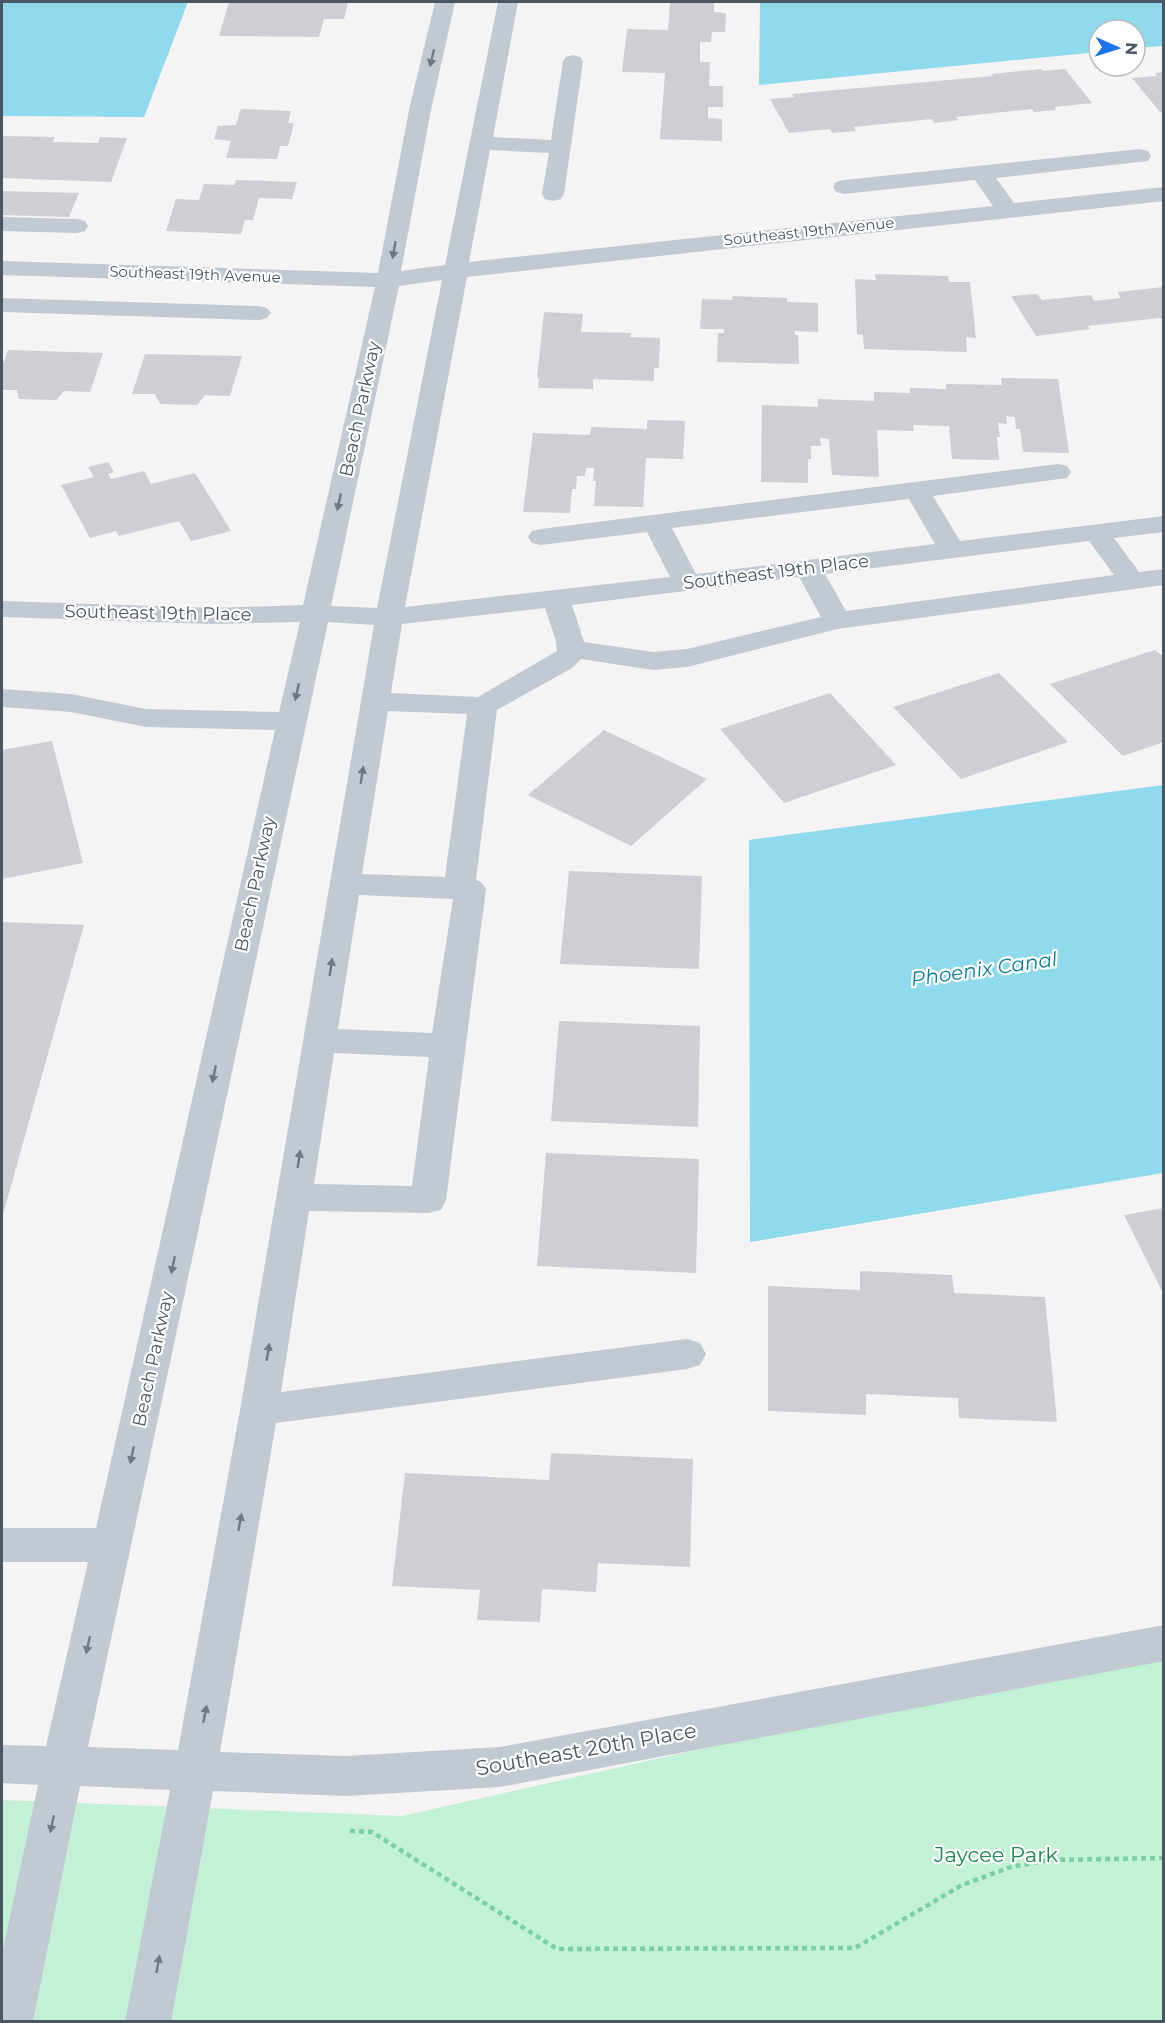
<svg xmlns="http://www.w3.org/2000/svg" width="1165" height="2023" font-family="Montserrat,sans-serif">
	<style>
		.green { fill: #c3f1d5 }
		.water { fill: #90daee }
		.building { fill: #cdcfd5 }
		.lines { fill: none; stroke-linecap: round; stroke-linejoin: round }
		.path { stroke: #7ad0a6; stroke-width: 4.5; stroke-dasharray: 5 4; stroke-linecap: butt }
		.minor { fill: #c1cad2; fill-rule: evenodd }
		.oneway { fill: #6e7983 }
		.labels { text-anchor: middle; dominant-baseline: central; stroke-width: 4.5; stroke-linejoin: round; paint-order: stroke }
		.far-street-label { font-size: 15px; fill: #4a5661; stroke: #fff }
		.street-label { font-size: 18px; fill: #4a5661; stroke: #fff }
		.water-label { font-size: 20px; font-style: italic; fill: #0c7c9b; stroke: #fff }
		.near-street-label { font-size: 21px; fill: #4a5661; stroke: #fff }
		.near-park-label { font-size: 21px; fill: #17864f; stroke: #fff }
	</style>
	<rect width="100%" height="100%" fill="#f5f3f3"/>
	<path class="green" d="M1163 1645V2021L2 2022V1800L402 1816Z"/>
	<path class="water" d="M2 2H188L144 117 2 116Z
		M760 2H1163V46L1135 48V30H1099V52L759 85Z
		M1163 785V1173L750 1242 749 840Z"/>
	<path class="building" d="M229 2 284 3 285 2H348L344 19H324L319 37 219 36Z
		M670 2H714V12L726 13 725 32H712L711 42H700V62H710L709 86H723V107H708V118L722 119V141L660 139 665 73 622 72 627 29 668 30Z
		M1041 69 1043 71 1065 69 1092 103 1054 107 1056 110 1034 112 1032 109 956 117 959 120 935 123 932 119 854 127 856 131 832 133 830 129 789 133 770 99 794 97 792 94 993 76 992 74Z
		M1164 72V112H1160L1132 78 1157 76 1155 73Z
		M241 109 291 111 288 123H294L288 146H280L277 159 226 158 231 141 214 139 218 126 236 125Z
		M3 136 55 137 53 142 98 143 100 137 127 138 111 182 2 178Z
		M236 180 297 182 292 199 259 198 253 220H245L241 234 166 231 176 199 199 200 204 184 234 185Z
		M2 191 79 193 69 217 2 215Z
		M875 274 948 276 949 282H970L976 338 966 337 967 352 864 349 863 335 857 334 855 279 876 280Z
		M1164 287V320L1159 318 1088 326 1090 329 1036 336 1011 296 1037 294 1042 300 1091 295 1094 301 1121 298 1117 292Z
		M733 296 787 298V302L818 303V332L795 331V335H798L799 364 717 362 718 333H724V329H700L702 299 732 300Z
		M544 312 583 314 581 332 631 333 630 337 660 338 659 368H654V381L593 379V389L538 388 539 378H537Z
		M8 350 103 353 90 392 64 391 56 400 19 399 17 390H2V367Z
		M145 354 242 356 230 396 205 395 197 405 160 404 155 394H132Z
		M1001 378 1058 379 1069 453 1023 452 1020 429H1016L1015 417 1006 416 1007 424 998 423 1000 437H997L999 460 952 459 949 426 913 425 914 431 877 430 879 477 832 475 829 439 820 438 821 446H811V459H808V483L761 482 762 405 818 407V399L874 401V392L910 393V388L946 389V384L1002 385Z
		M647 420 685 421 683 459 646 458 643 507 594 506 596 481H593L594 468H586L585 476H577L576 489H572L570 513 523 512 533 433 590 435 591 427 647 429Z
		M108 462 114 472 108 474 111 479 144 471 151 484 195 473 231 531 191 541 179 521 119 536 116 531 90 538 61 485 94 477 88 467Z
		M1155 650 1164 657V742L1123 756 1050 684Z
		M999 673 1068 742 961 779 893 707Z
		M830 693 896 765 784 803 720 729Z
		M604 730 707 779 631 846 528 795Z
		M52 741 83 863 2 879V750Z
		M569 871 702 876 699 969 560 964Z
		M2 922 84 925 2 1218Z
		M559 1021 700 1026 698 1127 551 1121Z
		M546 1153 699 1159 696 1273 537 1266Z
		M1164 1208V1295L1124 1215Z
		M860 1271 952 1275 954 1293 1045 1297 1057 1422 959 1418 958 1398 866 1394V1415L768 1411V1286L860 1290Z
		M551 1453 693 1459 690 1567 598 1563 596 1592 542 1589 540 1622 477 1620 480 1590 392 1586 405 1473 549 1480Z"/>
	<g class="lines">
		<path class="path" d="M350 1831 372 1832 557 1949 855 1948 962 1885 1011 1867 1051 1860 1164 1858"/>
		<path class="minor" d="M435 2H455L431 110 401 271 445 265 498 2H518L493 137 551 140 563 61 566 57 573 55 580 57 583 61 564 194 561 199 553 201 545 199 542 194 549 153 490 150 469 262 993 206 975 180 844 194 836 192 833 187 836 182 844 180 1140 149 1148 151 1151 156 1148 161 996 178 1014 203 1164 187V201L467 277 405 607 670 577 647 532 541 545 532 543 528 537 532 531 541 529 1058 464 1067 466 1071 472 1067 478 933 496 960 541 1164 516V532L1114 538 1139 572 1164 569V585L837 629 687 667 653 670 581 659 572 668 497 710 476 880 481 882 486 889 446 1200 441 1210 428 1213 309 1211 281 1392 687 1339 700 1343 706 1354 700 1365 687 1369 276 1423 220 1752 346 1756 500 1747 1164 1625V1661L500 1787 346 1796 213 1791 171 2022H125L170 1790 80 1786 33 2022H2V1954L38 1785 2 1783V1745L46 1746 88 1562H2V1528H96L275 730 146 727 71 712 2 707V689L71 694 146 709 279 712 300 622 213 624 2 617V601L213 608 303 605 375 287 2 275V261L378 273 409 110ZM442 280 377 608 331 606 399 286ZM909 499 935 544 696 574 672 528ZM1089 541 1114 575 846 611 825 574ZM799 577 821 617 687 649 653 652 584 642 572 605ZM545 608 556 641 557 651 478 697 391 693 402 624ZM328 622 374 625 240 1410 178 1750 88 1747ZM388 711 467 714 445 877 362 874ZM359 895 453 899 432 1033 338 1029ZM334 1053 429 1057 412 1186 314 1184Z
			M2 217 77 219 85 221 88 226 85 231 77 233 2 231Z
			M2 298 259 306 267 308 271 313 267 318 259 320 2 312Z"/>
	</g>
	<defs><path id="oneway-solid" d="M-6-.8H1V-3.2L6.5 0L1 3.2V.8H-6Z" transform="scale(1.5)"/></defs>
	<g class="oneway">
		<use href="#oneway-solid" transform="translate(432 58) rotate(103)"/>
		<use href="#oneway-solid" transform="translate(394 250) rotate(100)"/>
		<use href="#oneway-solid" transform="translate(339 502) rotate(102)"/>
		<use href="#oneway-solid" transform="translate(297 692) rotate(102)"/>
		<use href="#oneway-solid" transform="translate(362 775) rotate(-81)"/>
		<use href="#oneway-solid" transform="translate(331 967) rotate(-81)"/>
		<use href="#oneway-solid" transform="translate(214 1074) rotate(102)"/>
		<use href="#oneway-solid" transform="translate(299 1159) rotate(-81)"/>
		<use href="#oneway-solid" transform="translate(173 1265) rotate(102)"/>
		<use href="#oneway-solid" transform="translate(268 1352) rotate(-81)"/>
		<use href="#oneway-solid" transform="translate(132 1455) rotate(102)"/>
		<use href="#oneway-solid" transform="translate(240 1522) rotate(-80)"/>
		<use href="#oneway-solid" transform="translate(88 1645) rotate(103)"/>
		<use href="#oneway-solid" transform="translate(205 1714) rotate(-79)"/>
		<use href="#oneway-solid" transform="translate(52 1824) rotate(102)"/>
		<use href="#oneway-solid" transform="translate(158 1964) rotate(-80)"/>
	</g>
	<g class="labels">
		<g class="far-street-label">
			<text transform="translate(809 231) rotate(-6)">Southeast 19th Avenue</text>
			<text transform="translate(195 274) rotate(2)">Southeast 19th Avenue</text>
		</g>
		<g class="street-label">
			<text transform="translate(360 409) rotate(-78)">Beach Parkway</text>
			<text transform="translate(776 572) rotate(-7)">Southeast 19th Place</text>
			<text transform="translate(158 613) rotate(1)">Southeast 19th Place</text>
			<text transform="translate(255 884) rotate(-78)">Beach Parkway</text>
			<text transform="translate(153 1359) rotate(-78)">Beach Parkway</text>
		</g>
		<g class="water-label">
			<text transform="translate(984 969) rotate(-8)">Phoenix Canal</text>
		</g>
		<g class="near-street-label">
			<text transform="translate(586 1749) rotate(-10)">Southeast 20th Place</text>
		</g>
		<g class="near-park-label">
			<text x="996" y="1854">Jaycee Park</text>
		</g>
	</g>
	<rect width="1165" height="2023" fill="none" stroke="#4a5661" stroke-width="6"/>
	<g transform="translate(1117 48) rotate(93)"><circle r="28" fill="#ffffff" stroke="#b7bbc0" stroke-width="1.5"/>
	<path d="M0-4.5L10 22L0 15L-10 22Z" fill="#1a73e8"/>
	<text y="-9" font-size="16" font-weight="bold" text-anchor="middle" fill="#4a5661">N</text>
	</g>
</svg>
